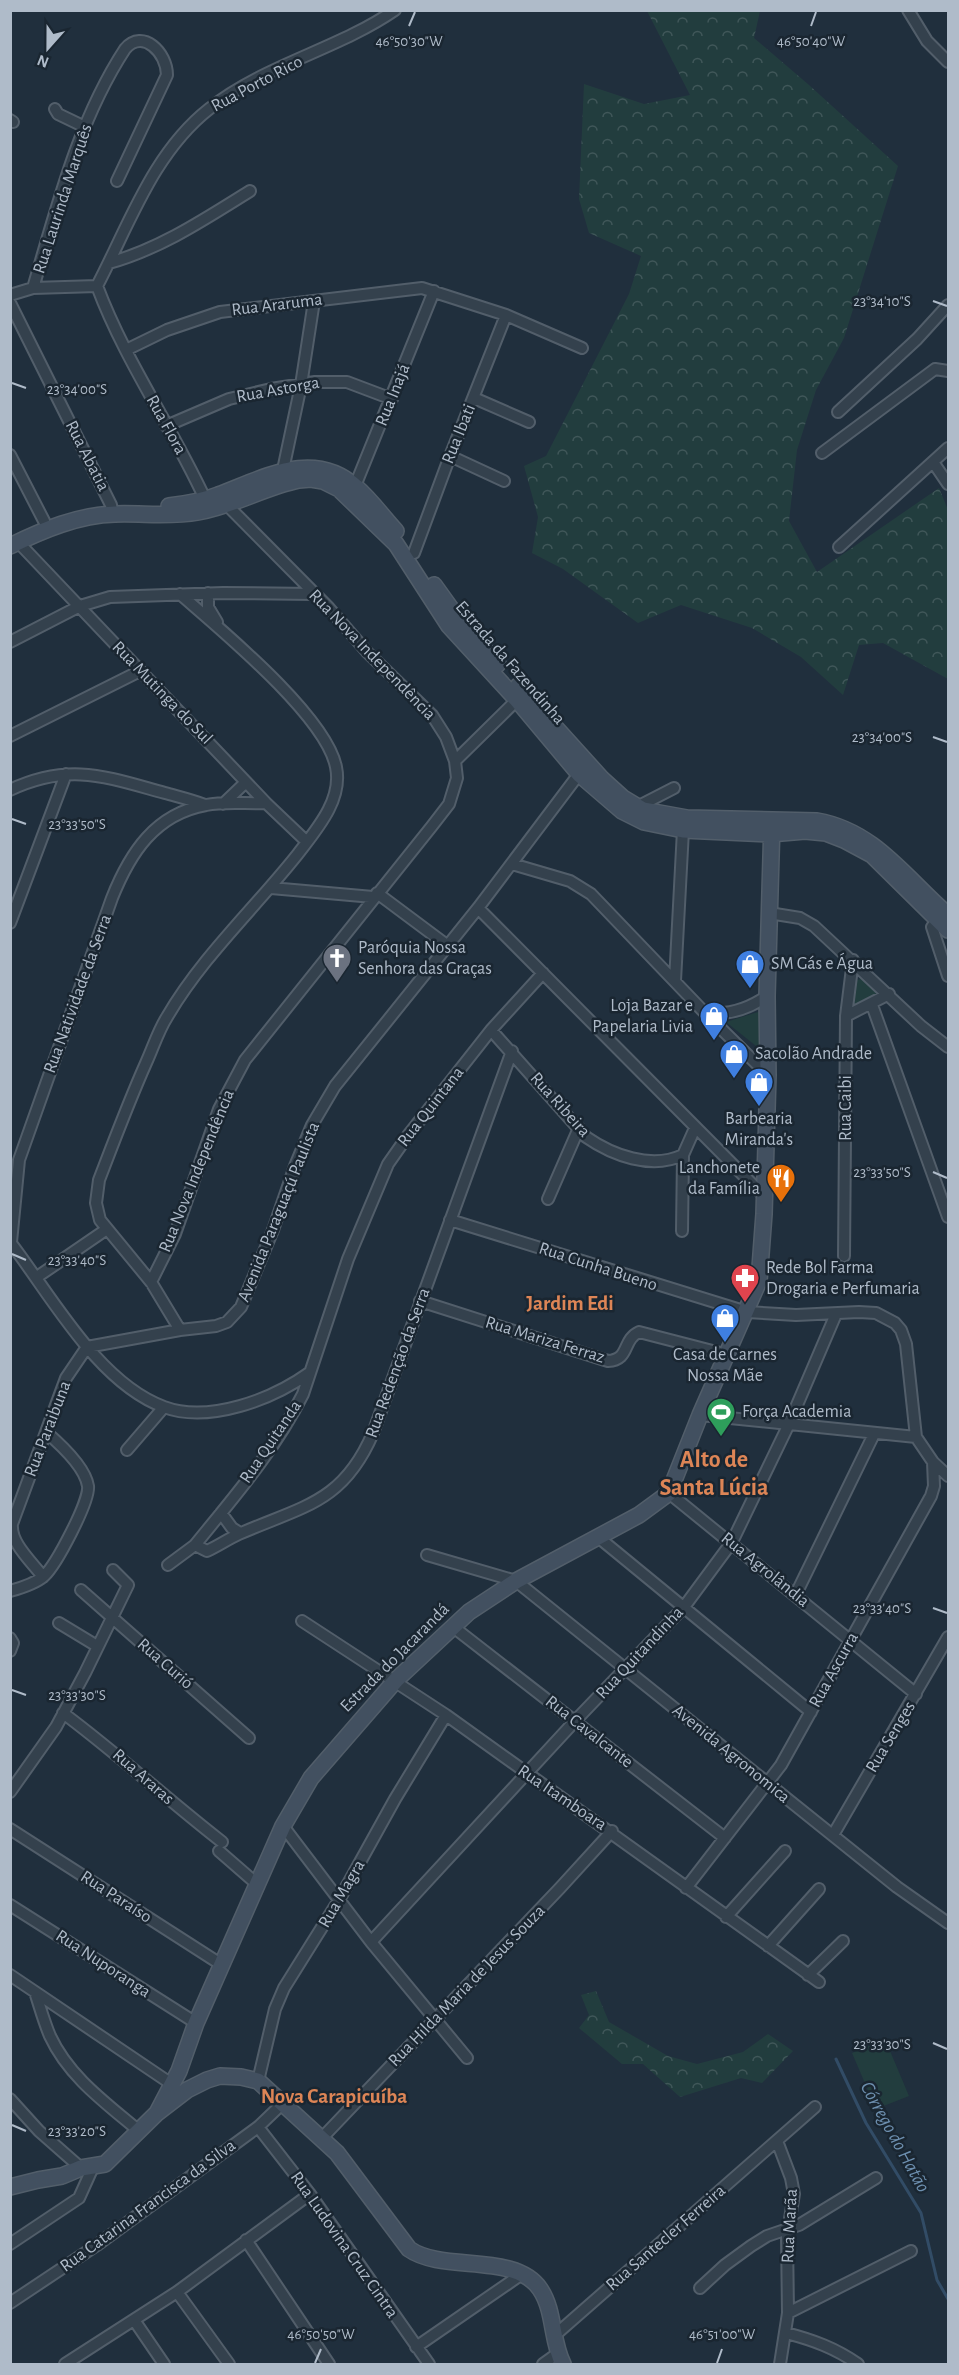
<svg xmlns="http://www.w3.org/2000/svg" width="959" height="2375" font-family="'Alegreya Sans',sans-serif">
	<style>
		.forest { fill: url(#forest-crowns) }
		.park { fill: #223d3e }
		.lines { fill: none; stroke-linecap: round; stroke-linejoin: round }
		.stream { stroke: #324c66; stroke-width: 3 }
		.street-casing { stroke: #525e6a; stroke-width: 14 }
		.secondary-casing { stroke: #525e6a; stroke-width: 18 }
		.street { stroke: #34414d; stroke-width: 10 }
		.secondary { stroke: #425060; stroke-width: 15 }
		.ticks { fill: none; stroke: #afbbc9; stroke-width: 2 }
		.labels { text-anchor: middle; dominant-baseline: central; stroke-width: 5; stroke-linejoin: round; paint-order: stroke }
		.street-label { font-size: 18px; fill: #afbbc9; stroke: #1a2631 }
		.poi-label { font-size: 18px; fill: #afbbc9; stroke: #1a2631; text-anchor: start }
		.water-label { font-size: 20px; font-style: italic; fill: #6d8faf; stroke: #1a2631 }
		.quarter-label { font-size: 21px; font-weight: bold; fill: #dd8556; stroke: #1a2631 }
		.district-label { font-size: 24px; font-weight: bold; fill: #dd8556; stroke: #1a2631 }
		.ticks-label { font-size: 15px; text-anchor: middle; fill: #afbbc9; stroke: #1a2631; stroke-width: 5; stroke-linejoin: round; paint-order: stroke }
	</style>
	<defs>
		<pattern id="forest-crowns" width="20" height="18" patternUnits="userSpaceOnUse" patternTransform="scale(1.5)"><rect width="20" height="18" fill="#223d3e"/><path d="M2 6a3 3 0 1 1 6 0M12 15a3 3 0 1 1 6 0" fill="none" stroke="#405759"/></pattern>
	</defs>
	<rect width="100%" height="100%" fill="#202f3d"/>
	<path class="forest" d="M647 11H760L754 38 809 85 898 166 844 338 816 390 797 450 789 521 817 572 939 488 948 510V679L883 643 859 645 843 695 801 657 752 628 681 605 638 623 563 569 532 553 538 517 524 466 546 456 629 294 641 256 589 233 579 199 584 84 644 104 690 95Z
		M596 1991 609 2022 668 2056 697 2064 743 2052 768 2034 793 2051 762 2083 741 2078 680 2097 643 2064H622L579 2028 589 2015 581 1995Z"/>
	<path class="park" d="M866 977 880 991 853 1008 854 981Z
		M761 1011V1050L726 1022Z
		M885 2039 909 2096 876 2109 852 2053Z"/>
	<g class="lines">
		<path class="stream" d="M836 2059 866 2123 921 2213 937 2280 948 2299"/>
		<g class="street-casing">
			<path id="street" d="M908 10 927 41 948 62
				M55 109 58 114 85 127
				M10 120 13 122
				M109 263C160 249 205 219 250 191
				M97 286C129 225 153 153 209 109 264 65 337 50 395 10
				M97 286C125 361 172 427 205 499
				M33 288C57 207 78 121 125 49 143 28 167 53 167 75L117 181
				M10 295 33 288 97 286
				M10 303 111 505 113 514
				M126 350 167 330 220 312 422 288 506 315 582 348
				M474 398 529 422
				M838 412 917 339 948 305
				M166 426 229 399 271 389 315 382H347L392 399
				M822 453 935 369 948 371
				M10 455 44 521
				M450 456 504 481
				M933 462 948 484
				M283 470 301 385 314 301
				M351 489 355 486 434 291
				M18 542 266 803 307 842
				M839 547 948 448
				M414 553 450 456 506 315
				M208 593V607L217 622
				M180 594C220 629 326 716 336 767 343 800 316 830 297 855 254 909 202 957 167 1017 158 1031 153 1048 146 1063 129 1101 114 1141 99 1180L96 1203 100 1220 151 1282 180 1330
				M10 642 80 606 110 597 223 593 314 594
				M10 736 140 671
				M455 761 517 700
				M10 790C70 762 106 777 165 793 179 797 192 800 205 805
				M223 804 246 782
				M637 807 674 788
				M512 864 570 881 591 894 704 1012 768 1075
				M271 888 373 897
				M377 893 448 946
				M478 908 764 1196
				M769 913 800 918 814 926 921 1026 948 1047
				M942 914 932 927 948 976
				M10 923 66 774
				M675 981 683 830
				M872 1005 948 1217
				M704 1012C727 1016 747 1010 767 996
				M846 1016 889 994
				M491 1030 586 1137C612 1155 651 1170 683 1155L695 1128
				M548 1199 579 1128
				M450 1220 747 1312 796 1315 859 1312 876 1313 895 1323 901 1330 906 1344 916 1437 933 1462 934 1486 931 1496 781 1765 686 1888
				M682 1231 683 1155
				M10 1242C51 1295 98 1383 164 1407 188 1416 215 1413 240 1406 265 1399 288 1388 309 1373
				M11 1242 19 1160 112 898C130 853 155 814 206 805 225 801 247 804 266 803
				M844 1256 846 1016 853 960
				M37 1277 107 1229
				M151 1282 175 1234 219 1109 245 1060 432 826 449 804 457 778 455 761 446 737 432 715 367 652 329 608 222 500
				M420 1301 608 1361C630 1360 622 1340 639 1332L728 1355
				M87 1347 180 1330 216 1326 227 1322 241 1307 273 1230 295 1166 312 1125 335 1086 478 908 582 770
				M700 1415 916 1437
				M127 1450 164 1407
				M933 1462 948 1476
				M669 1493 916 1694
				M221 1513 232 1528 240 1533
				M598 1537 811 1712
				M195 1545C234 1497 275 1450 303 1394L348 1259 388 1164 409 1134 491 1030 543 973
				M427 1555 516 1581 897 1887 948 1923
				M168 1565 195 1545 207 1551C218 1546 228 1539 239 1534 303 1506 343 1503 373 1433L512 1051
				M43 1577C32 1562 10 1543 12 1524L66 1378 87 1347
				M81 1590 249 1738
				M10 1591C21 1588 35 1584 44 1576 56 1565 90 1501 88 1486 85 1467 60 1444 46 1432
				M796 1594 874 1434
				M302 1621 446 1715 819 1982
				M59 1623 97 1646
				M452 1626 725 1838
				M10 1638 13 1643 10 1651
				M63 1713C118 1754 168 1800 222 1842
				M10 1792 56 1727 85 1673 128 1585 113 1570
				M283 1826 371 1942 467 2058
				M10 1829 222 1965
				M833 1835 948 1637
				M219 1851 258 1885
				M10 1905 196 2023
				M726 1917 785 1851
				M371 1942 575 1721 684 1607 732 1542 788 1426 836 1314
				M768 1946 819 1889
				M10 1975 173 2085
				M808 1975 843 1941
				M35 1992C40 2007 44 2022 50 2036 69 2077 106 2103 139 2131
				M258 2081 275 2009 284 1988 339 1900 395 1799 446 1715
				M10 2099 39 2131 81 2168
				M258 2127 310 2194 429 2364
				M322 2138 560 1888 612 1831
				M777 2141 791 2178 794 2194 787 2237 788 2313 780 2364
				M246 2240 329 2364
				M10 2244 79 2198 93 2167
				M700 2288 725 2265 751 2246 767 2236 799 2225 876 2178
				M177 2292 229 2364
				M10 2303 97 2245 258 2127 282 2104
				M788 2313 911 2251
				M134 2320 164 2364
				M786 2333C813 2340 835 2348 858 2364
				M554 2336 815 2107
				M416 2347 522 2274
				M65 2364 177 2292 310 2194
				M543 2364 557 2354"/>
		</g>
		<g class="secondary-casing">
			<path id="secondary" d="M169 506C185 504 203 501 218 495 262 479 313 448 356 487 371 500 383 517 396 531
				M10 546C43 530 78 515 115 514 143 513 170 517 198 512 233 506 265 487 299 480L311 479 323 481 339 489 396 544 449 626 517 700 579 774 622 811 644 822 683 830 770 834 805 831 826 833 844 840 872 855 948 930
				M434 585 457 617 498 664
				M518 686 602 779 623 798 643 810 687 818 817 821C875 831 906 879 948 915
				M157 2113 179 2071 196 2023 283 1826 311 1778 396 1680 469 1612 516 1581 639 1515 669 1493 700 1415 759 1281 764 1214 768 1075 767 996 772 822
				M10 2187 38 2180 62 2176 81 2168 105 2164 157 2113 187 2090 207 2080 220 2076 241 2077 258 2081 337 2153 409 2249C443 2273 515 2252 540 2289 555 2311 551 2341 563 2364"/>
		</g>
		<use href="#street" class="street"/>
		<use href="#secondary" class="secondary"/>
	</g>
	<path class="ticks" d="M409 26 415 12M811 26 816 12M933 301 947 306M12 383 26 388M933 737 947 742M12 819 26 824M933 1172 947 1178M12 1254 26 1260M933 1608 947 1613M12 1690 26 1695M933 2043 947 2049M12 2125 26 2131M315 2363 321 2349M717 2363 722 2349"/>
	<defs>
		<g id="church-pin" transform="scale(1.5)"><path d="M0 17L-7.5 6A9.5 9.5 0 1 1 7.5 6Z" fill="#6b7280" stroke="#1a2631"/><path d="M-1.2-6h2.4v3.5h3.3v2.4h-3.3V6h-2.4V-.1h-3.3v-2.4h3.3Z" fill="#fff"/></g>
		<g id="shop-pin" transform="scale(1.5)"><path d="M0 17L-7.5 6A9.5 9.5 0 1 1 7.5 6Z" fill="#3f7fe0" stroke="#1a2631"/><path d="M-5-2.5h2.3a2.7 3.5 0 0 1 5.4 0H5L5.5 6h-11ZM-1.5-2.5h3a1.5 2.3 0 0 0-3 0Z" fill="#fff"/></g>
		<g id="restaurant-pin" transform="scale(1.5)"><path d="M0 17L-7.5 6A9.5 9.5 0 1 1 7.5 6Z" fill="#e8710a" stroke="#1a2631"/><path d="M-5-6h1v4h1v-4h1v4h1v-4h1v5L-1.5 .5V6h-2V.5L-5-1ZM5-6V6H3V1.5H1.5Q1.5-4 5-6Z" fill="#fff"/></g>
		<g id="pharmacy-pin" transform="scale(1.5)"><path d="M0 17L-7.5 6A9.5 9.5 0 1 1 7.5 6Z" fill="#e0444e" stroke="#1a2631"/><path d="M-2-6h4v4h4v4h-4v4h-4v-4h-4v-4h4Z" fill="#fff"/></g>
		<g id="stadium-pin" transform="scale(1.5)"><path d="M0 17L-7.5 6A9.5 9.5 0 1 1 7.5 6Z" fill="#2e9e5b" stroke="#1a2631"/><path d="M0-5a6.5 5 0 1 0 0 10a6.5 5 0 1 0 0-10ZM-3.5-1.8h7v3.6h-7Z" fill="#fff"/></g>
	</defs>
	<g fill-rule="evenodd">
		<use href="#church-pin" x="337" y="958"/>
		<use href="#shop-pin" x="750" y="964"/>
		<use href="#shop-pin" x="714" y="1016"/>
		<use href="#shop-pin" x="734" y="1054"/>
		<use href="#shop-pin" x="759" y="1082"/>
		<use href="#restaurant-pin" x="781" y="1178"/>
		<use href="#pharmacy-pin" x="745" y="1278"/>
		<use href="#shop-pin" x="725" y="1318"/>
		<use href="#stadium-pin" x="721" y="1412"/>
	</g>
	<g class="labels">
		<g class="street-label">
			<text transform="translate(257 84) rotate(-28)">Rua Porto Rico</text>
			<text transform="translate(63 199) rotate(-72)">Rua Laurinda Marquês</text>
			<text transform="translate(277 305) rotate(-7)">Rua Araruma</text>
			<text transform="translate(278 390) rotate(-10)">Rua Astorga</text>
			<text transform="translate(393 395) rotate(-68)">Rua Inajá</text>
			<text transform="translate(166 425) rotate(61)">Rua Flora</text>
			<text transform="translate(459 434) rotate(-68)">Rua Ibati</text>
			<text transform="translate(87 456) rotate(63)">Rua Abatia</text>
			<text transform="translate(372 655) rotate(46)">Rua Nova Independência</text>
			<text transform="translate(510 663) rotate(49)">Estrada da Fazendinha</text>
			<text transform="translate(162 693) rotate(46)">Rua Mutinga do Sul</text>
			<text transform="translate(78 994) rotate(-70)">Rua Natividade da Serra</text>
			<text transform="translate(560 1105) rotate(48)">Rua Ribeira</text>
			<text transform="translate(431 1107) rotate(-52)">Rua Quintana</text>
			<text transform="translate(846 1108) rotate(-90)">Rua Caibi</text>
			<text transform="translate(197 1171) rotate(-68)">Rua Nova Independência</text>
			<text transform="translate(279 1212) rotate(-68)">Avenida Paraguaçú Paulista</text>
			<text transform="translate(598 1267) rotate(18)">Rua Cunha Bueno</text>
			<text transform="translate(545 1340) rotate(17)">Rua Mariza Ferraz</text>
			<text transform="translate(398 1363) rotate(-70)">Rua Redenção da Serra</text>
			<text transform="translate(48 1429) rotate(-69)">Rua Paraibuna</text>
			<text transform="translate(271 1442) rotate(-56)">Rua Quitanda</text>
			<text transform="translate(765 1570) rotate(39)">Rua Agrolândia</text>
			<text transform="translate(640 1653) rotate(-47)">Rua Quitandinha</text>
			<text transform="translate(395 1658) rotate(-45)">Estrada do Jacarandá</text>
			<text transform="translate(165 1664) rotate(41)">Rua Curió</text>
			<text transform="translate(834 1670) rotate(-61)">Rua Ascurra</text>
			<text transform="translate(589 1732) rotate(38)">Rua Cavalcante</text>
			<text transform="translate(891 1737) rotate(-59)">Rua Senges</text>
			<text transform="translate(731 1754) rotate(39)">Avenida Agronomica</text>
			<text transform="translate(143 1777) rotate(41)">Rua Araras</text>
			<text transform="translate(562 1798) rotate(34)">Rua Itamboara</text>
			<text transform="translate(342 1894) rotate(-60)">Rua Magra</text>
			<text transform="translate(116 1897) rotate(33)">Rua Paraíso</text>
			<text transform="translate(103 1964) rotate(33)">Rua Nuporanga</text>
			<text transform="translate(467 1986) rotate(-46)">Rua Hilda Maria de Jesus Souza</text>
			<text transform="translate(148 2206) rotate(-36)">Rua Catarina Francisca da Silva</text>
			<text transform="translate(790 2226) rotate(-87)">Rua Marãa</text>
			<text transform="translate(666 2238) rotate(-41)">Rua Santecler Ferreira</text>
			<text transform="translate(344 2245) rotate(55)">Rua Ludovina Cruz Cintra</text>
		</g>
		<g class="poi-label">
			<text x="358" y="948">Paróquia Nossa<tspan x="358" dy="21">Senhora das Graças</tspan></text>
			<text x="771" y="964">SM Gás e Água</text>
			<text x="693" y="1006" text-anchor="end">Loja Bazar e<tspan x="693" dy="21">Papelaria Livia</tspan></text>
			<text x="755" y="1054">Sacolão Andrade</text>
			<text x="759" y="1119" text-anchor="middle">Barbearia<tspan x="759" dy="21">Miranda's</tspan></text>
			<text x="760" y="1168" text-anchor="end">Lanchonete<tspan x="760" dy="21">da Família</tspan></text>
			<text x="766" y="1268">Rede Bol Farma<tspan x="766" dy="21">Drogaria e Perfumaria</tspan></text>
			<text x="725" y="1355" text-anchor="middle">Casa de Carnes<tspan x="725" dy="21">Nossa Mãe</tspan></text>
			<text x="742" y="1412">Força Academia</text>
		</g>
		<g class="water-label">
			<text transform="translate(895 2137) rotate(61)">Córrego do Hatão</text>
		</g>
		<g class="quarter-label">
			<text x="570" y="1303">Jardim Edi</text>
			<text x="334" y="2096">Nova Carapicuíba</text>
		</g>
		<g class="district-label">
			<text x="714" y="1460">Alto de<tspan x="714" dy="28">Santa Lúcia</tspan></text>
		</g>
	</g>
	<g class="ticks-label">
		<text x="409" y="46">46°50'30"W</text>
		<text x="811" y="46">46°50'40"W</text>
		<text x="882" y="306">23°34'10"S</text>
		<text x="77" y="394">23°34'00"S</text>
		<text x="882" y="742">23°34'00"S</text>
		<text x="77" y="829">23°33'50"S</text>
		<text x="882" y="1177">23°33'50"S</text>
		<text x="77" y="1265">23°33'40"S</text>
		<text x="882" y="1613">23°33'40"S</text>
		<text x="77" y="1700">23°33'30"S</text>
		<text x="882" y="2049">23°33'30"S</text>
		<text x="77" y="2136">23°33'20"S</text>
		<text x="321" y="2339">46°50'50"W</text>
		<text x="722" y="2339">46°51'00"W</text>
	</g>
	<rect width="959" height="2375" fill="none" stroke="#afbbc9" stroke-width="24"/>
	<g transform="translate(48 48) rotate(201)" stroke="#1a2631" stroke-width="4.5" paint-order="stroke">
	<path d="M0-4.5L10 22L0 15L-10 22Z" fill="#afbbc9"/>
	<text y="-9" font-size="16" font-weight="bold" text-anchor="middle" fill="#afbbc9">N</text>
	</g>
</svg>
